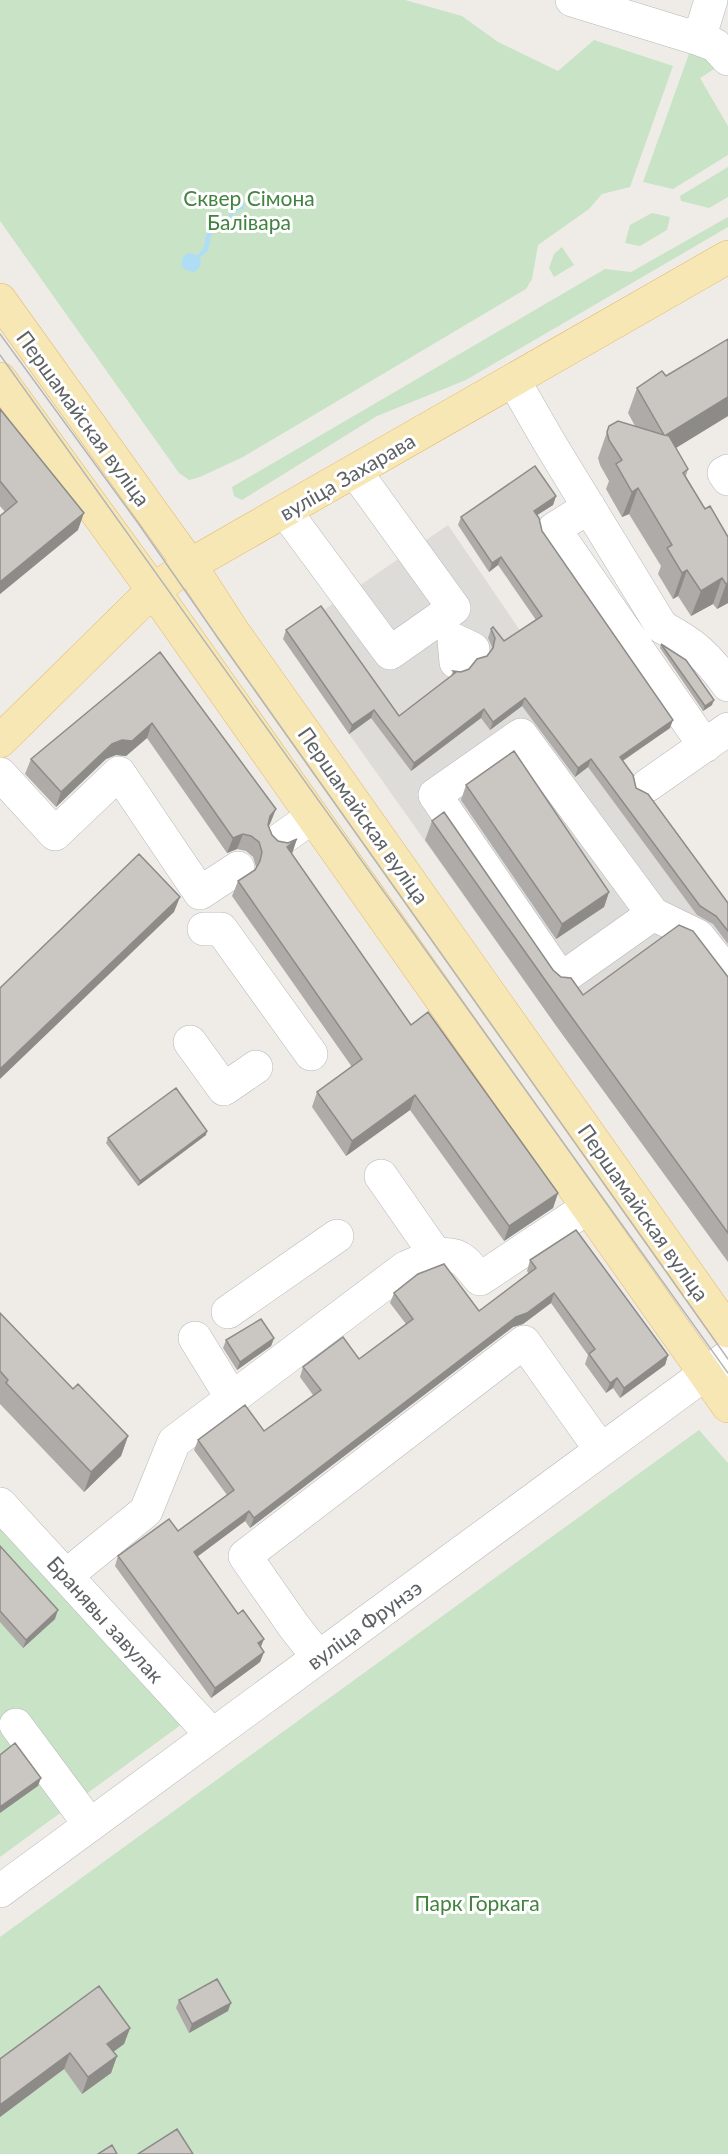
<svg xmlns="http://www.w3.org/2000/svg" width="728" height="2154" font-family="Lato,sans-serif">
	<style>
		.industrial { fill: #dedcd9 }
		.green { fill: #c8e3c6 }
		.water { fill: #afddf6 }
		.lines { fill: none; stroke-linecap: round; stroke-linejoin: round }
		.minor-casing { stroke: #b4b7ba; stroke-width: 34 }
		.major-casing { stroke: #e3b86b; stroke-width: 34 }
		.minor { stroke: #fff; stroke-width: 33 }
		.major { stroke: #f7e7b4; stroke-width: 33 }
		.tram { stroke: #b4b5b5; stroke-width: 1.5 }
		.wall { fill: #aeaba8 }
		.shaded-wall { fill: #8d8b88 }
		.building { fill: #cac7c3; stroke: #8d8b88; stroke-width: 1.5 }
		.labels { text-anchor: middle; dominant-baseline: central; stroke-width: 6; stroke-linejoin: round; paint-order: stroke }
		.park-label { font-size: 21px; fill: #41833f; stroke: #fff }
		.street-label { font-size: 21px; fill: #5e6265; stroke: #fff }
	</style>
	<rect width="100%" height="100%" fill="#efece7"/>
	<path class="industrial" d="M448 525 565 696 728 915V1262L557 1027 349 734 318 614Z"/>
	<path class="green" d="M0 0H405L462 16 498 42 558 71 594 40 673 66 630 187 602 194 589 209 538 245 532 279 526 289 243 457 200 477 189 480 179 473 0 221Z
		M690 51 708 55 719 66 700 78 728 126V155L673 189 643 182Z
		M728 167V197L709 208 681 201 680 196Z
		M652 213 670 217 667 230 640 246 625 243 630 225Z
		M728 217V227L466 380 377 416 242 500 234 496 232 487 605 269 631 272Z
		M562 247 574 265 554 277 549 268 554 254Z
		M699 1430 728 1463V2154H0V1937Z
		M0 1512 193 1716 0 1857Z"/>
	<path class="water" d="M237 198 245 203 243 209 234 212 229 223 214 231 211 236 208 251 200 257C202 264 200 270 193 272L184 269 181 264 183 257 188 253 197 255C207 248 203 243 207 233 212 222 229 224 231 210 232 207 231 204 231 201Z"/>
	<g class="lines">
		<g class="minor-casing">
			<path id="minor" d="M572 0 699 39 715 45 728 59
				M699 39 711 0
				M514 381 549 442 662 627C695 645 706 655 728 685
				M728 471 724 473 728 479
				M589 507 554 529 705 746
				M285 511 390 653 454 608 355 471
				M456 662 454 640 473 649
				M521 735 653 914 561 979 435 795Z
				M0 774 55 834 119 773 200 893 238 868
				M648 785 728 729
				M281 839 312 817
				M653 914 698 936 728 974
				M204 929H221L311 1054
				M190 1042 224 1089 256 1067
				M381 1176 436 1255
				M228 1312 337 1236
				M195 1338 232 1398
				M0 1504 212 1735
				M67 1575 146 1511 174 1442 405 1268C423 1261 446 1246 464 1261 470 1266 475 1274 480 1279L587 1208
				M318 1657 293 1625 245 1556 524 1342 601 1450
				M16 1725 90 1825
				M0 1891 728 1357"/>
		</g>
		<g class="major-casing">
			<path id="major" d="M0 300 190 565 232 630 728 1331
				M0 379 153 590 728 1406
				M0 741 153 590 190 565 728 257"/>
		</g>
		<use href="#minor" class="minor"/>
		<use href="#major" class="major"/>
		<path class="tram" d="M0 334 138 523 218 638 728 1359
			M0 355 728 1373"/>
	</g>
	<path class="wall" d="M666 376 728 416 676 448 688 469 686 476 705 509 728 537V603L717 609 713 604 691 616 678 596 673 599 658 574 661 566 629 514 622 517 606 489 609 481 600 465 598 458 609 426H635L628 413 637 388Z
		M0 409 78 530 0 594V516L5 512 0 506Z
		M556 496 553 505 537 515 542 531 670 728 623 761 636 788 728 903V944L713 924 697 915 588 767 575 777 522 706 490 730 481 718 411 771 371 718 349 734 283 639 286 630 399 716 451 676 453 671 461 672 469 669 487 656 491 651 492 647 488 638 491 629 504 641 536 620 498 565 489 572 458 525 461 517Z
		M661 644 712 705 703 711 660 648Z
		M160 652 270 824 268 826 272 835 292 854 411 1025 558 1193 553 1208 504 1241 410 1110 346 1156 312 1107 317 1092 352 1067 232 896 238 881 255 870 256 867 253 857 246 851 237 849 227 853 147 738 126 756 116 755 106 759 56 807 25 774 31 759Z
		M466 785 609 892 604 907 556 939 461 800Z
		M432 821 553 970 583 995 728 977V1262L557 1027 425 840Z
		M206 1135 138 1186 106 1143 108 1138Z
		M530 1260 668 1355 665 1365 620 1398 613 1388 606 1393 585 1364 588 1355 551 1303 523 1324 513 1327 250 1528 245 1521 197 1557 264 1652 260 1662 211 1698 115 1566 118 1556 178 1531 227 1495 194 1450 198 1440 264 1431 313 1395 300 1377 303 1367 359 1359 406 1324 390 1303 394 1293 479 1311 529 1274 527 1271Z
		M0 1313 73 1389 128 1436 121 1456 84 1492 0 1404Z
		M274 1338 271 1346 237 1370 223 1348 226 1340Z
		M0 1546 55 1619 23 1648 0 1622Z
		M179 2000 228 2011 189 2033 176 2008Z
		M130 2028 124 2044 113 2052 117 2056 111 2073 82 2094 64 2069 0 2117V2059Z"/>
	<path class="shaded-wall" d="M728 397V416L656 460 666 435Z
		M638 488 629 514 622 517 632 492Z
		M556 496 553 505 531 519 534 511Z
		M84 513 78 530 0 594V582Z
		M501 557 498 565 489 572 492 563Z
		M687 570 678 596 673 599 682 573Z
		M722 578 713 604 691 616 701 591Z
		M728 583V603L717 609 726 584Z
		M525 698 522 706 490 730 493 722Z
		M714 700 712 705 703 711 705 706Z
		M484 709 481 718 411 771 414 763Z
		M374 710 371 718 349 734 352 725Z
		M673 720 670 728 616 765 620 757Z
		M152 723 147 738 126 756 116 755 106 759 56 807 61 792 112 744Z
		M591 759 588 767 575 777 578 768Z
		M276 809 270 824 264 831 270 816Z
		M243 834 237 849 227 853 233 838Z
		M297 839 292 854 287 847Z
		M609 892 604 907 556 939 562 924Z
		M180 897 174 912 0 1079V1069Z
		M415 1095 410 1110 346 1156 352 1141Z
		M207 1131 206 1135 138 1186 140 1181Z
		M558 1193 553 1208 504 1241 509 1226Z
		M554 1293 551 1303 523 1324 513 1327 250 1528 254 1518 516 1317Z
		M274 1338 271 1346 237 1370 240 1362Z
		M668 1355 665 1365 620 1398 624 1388Z
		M617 1378 613 1388 606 1393 610 1383Z
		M128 1436 121 1456 84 1492 91 1472Z
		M249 1511 245 1521 190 1562 194 1552Z
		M58 1610 55 1619 23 1648 26 1640Z
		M264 1639 260 1649 258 1643Z
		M264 1652 260 1662 211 1698 215 1688Z
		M41 1778 38 1786 0 1813V1807Z
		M231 2003 228 2011 189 2033 192 2024Z
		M130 2028 124 2044 102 2060 107 2044Z
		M70 2053 64 2069 0 2117V2105Z
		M117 2056 111 2073 82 2094 88 2077Z"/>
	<path class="building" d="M728 339V397L666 435 669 436 688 469 683 473 705 509 710 506 728 537V583L726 584 722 578 701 591 687 570 682 573 667 548 672 545 638 488 632 492 616 464 622 460 609 440 607 432 609 426 618 421 664 435 637 388 662 371 666 376Z
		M0 409 84 513 0 582V516L17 502 0 481Z
		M535 466 556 496 534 511 539 518 542 531 673 720 620 757 633 775 636 788 648 794 728 903V931L716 916 700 906 591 759 578 768 525 698 493 722 484 709 414 763 374 710 352 725 286 630 321 606 399 716 455 673 453 671 461 672 469 669 477 659 487 656 493 648 495 638 491 629 493 627 504 641 542 616 501 557 492 563 461 517Z
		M661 644 686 660 714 700 705 706Z
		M160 652 276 809 270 816 268 825 272 835 278 841 288 843 297 839 287 847 411 1025 428 1012 558 1193 509 1226 415 1095 352 1141 317 1092 362 1059 238 881 255 870 260 861 262 852 259 842 251 836 243 834 233 838 152 723 132 741 122 740 112 744 61 792 31 759Z
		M514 751 609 892 562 924 466 785Z
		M444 812 553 970 561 977 571 978 583 995 679 925 693 931 728 977V1233L565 1008 432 821Z
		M139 854 180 897 0 1069V988Z
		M176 1088 207 1131 140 1181 108 1138Z
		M576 1230 668 1355 624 1388 617 1378 610 1383 589 1354 595 1349 554 1293 527 1313 516 1317 254 1518 249 1511 194 1552 238 1614 243 1610 264 1639 258 1643 264 1652 215 1688 118 1556 169 1519 178 1531 234 1490 198 1440 245 1405 264 1431 321 1390 303 1367 343 1337 359 1359 413 1319 394 1293 418 1274 444 1264 479 1311 536 1268 530 1260Z
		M0 1313 73 1389 78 1384 128 1436 91 1472 6 1383 8 1380 0 1371Z
		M261 1319 274 1338 240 1362 226 1340Z
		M0 1546 58 1610 26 1640 0 1611Z
		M15 1743 41 1778 0 1807V1755Z
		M217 1979 231 2003 192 2024 179 2000Z
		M99 1986 130 2028 107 2044 117 2056 88 2077 70 2053 0 2105V2059Z
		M177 2129 193 2154H138Z
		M112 2145 117 2154H98Z"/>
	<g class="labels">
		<g class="park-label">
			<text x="249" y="197">Сквер Сімона<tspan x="249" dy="24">Балівара</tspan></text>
			<text x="477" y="1902">Парк Горкага</text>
		</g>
		<g class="street-label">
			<text transform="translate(84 418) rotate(54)">Першамайская вуліца</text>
			<text transform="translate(347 476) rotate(-30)">вуліца Захарава</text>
			<text transform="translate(364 815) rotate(55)">Першамайская вуліца</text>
			<text transform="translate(644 1212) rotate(55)">Першамайская вуліца</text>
			<text transform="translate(106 1619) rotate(48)">Бранявы завулак</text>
			<text transform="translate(364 1624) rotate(-36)">вуліца Фрунзэ</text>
		</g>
	</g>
</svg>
